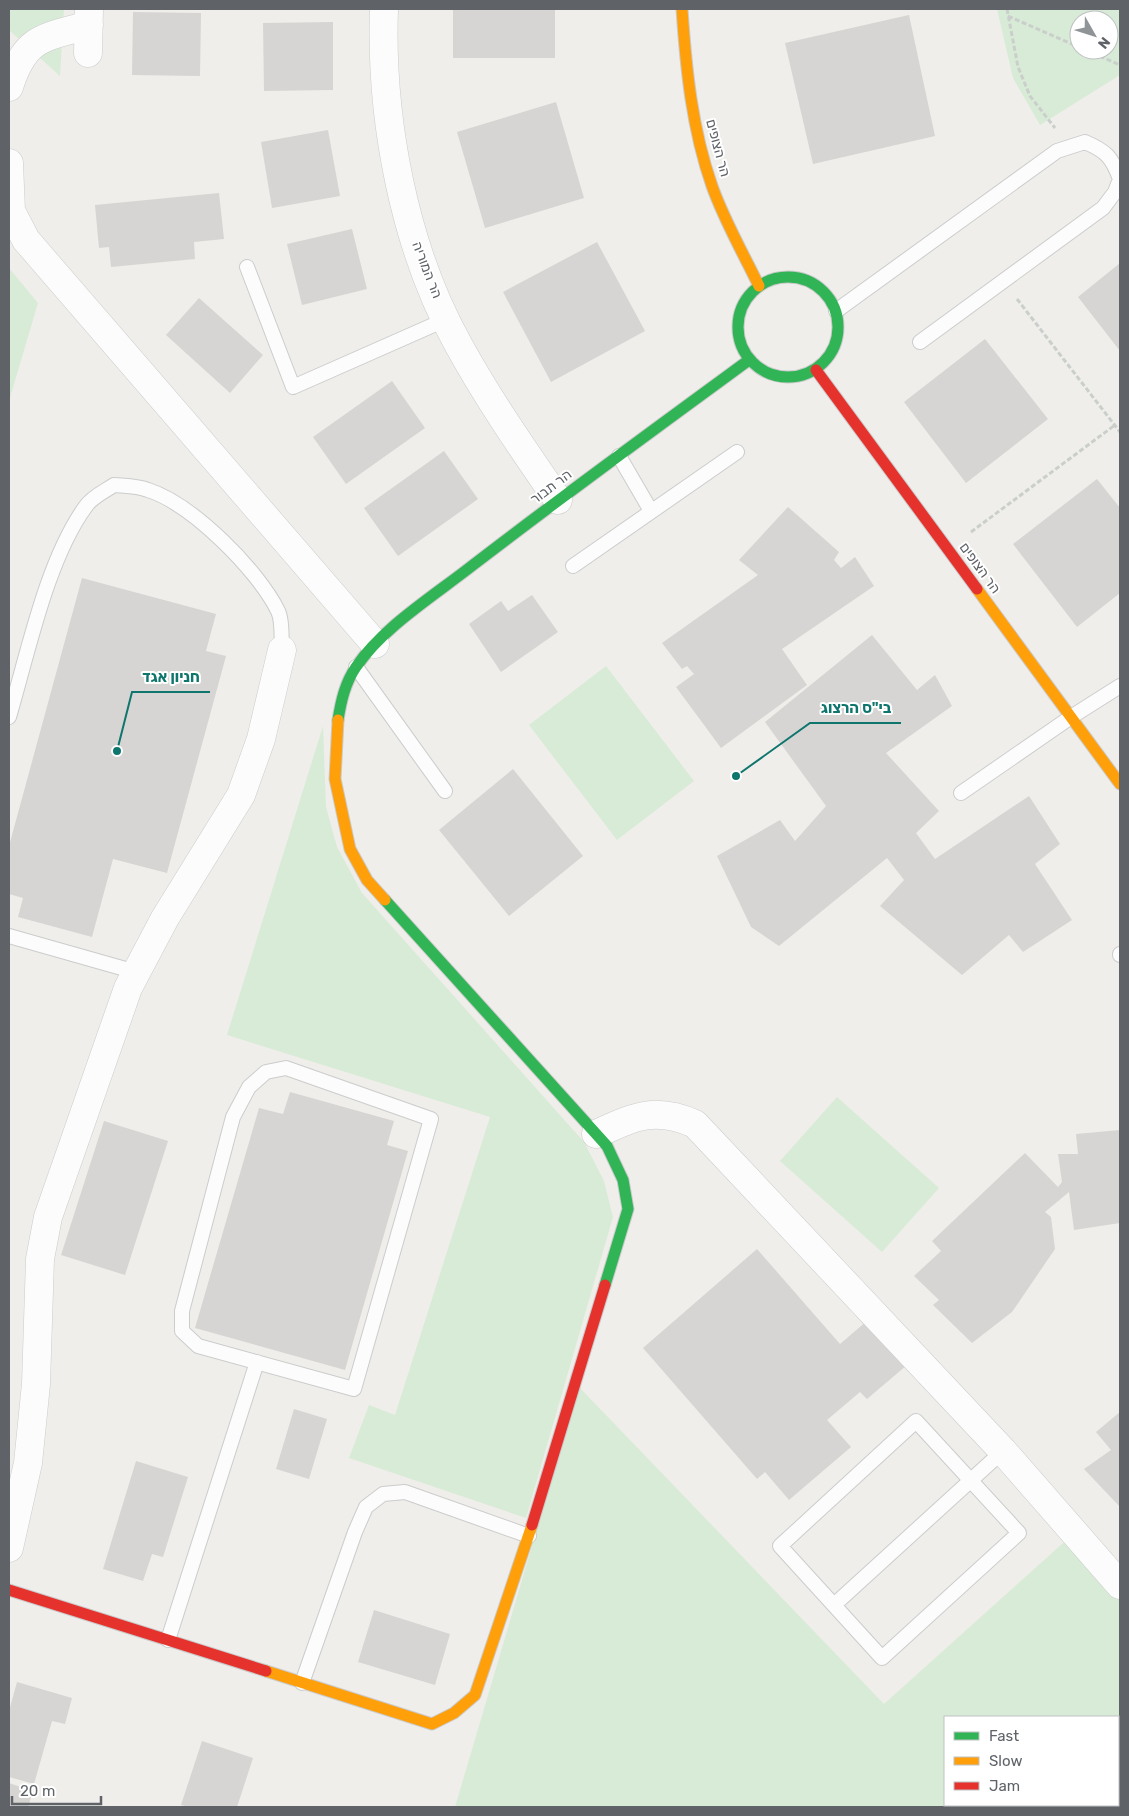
<svg xmlns="http://www.w3.org/2000/svg" width="1129" height="1816" font-family="Rubik,'Noto Sans Hebrew',sans-serif">
	<style>
		.green { fill: #d8ebd6; fill-rule: evenodd }
		.building { fill: #d6d5d3 }
		.lines { fill: none; stroke-linecap: round; stroke-linejoin: round }
		.lane-casing { stroke: #cbcccc; stroke-width: 16 }
		.street-casing { stroke: #cbcccc; stroke-width: 29 }
		.fast-casing { stroke: #cacacb; stroke-width: 13 }
		.slow-casing { stroke: #cacacb; stroke-width: 13 }
		.jam-casing { stroke: #cacacb; stroke-width: 13 }
		.path { stroke: #cacfcc; stroke-width: 3; stroke-dasharray: 5 2.5; stroke-linecap: butt }
		.lane { stroke: #fdfcfc; stroke-width: 14 }
		.street { stroke: #fdfcfc; stroke-width: 28 }
		.fast { stroke: #30b455; stroke-width: 11 }
		.slow { stroke: #ff9f0a; stroke-width: 11 }
		.jam { stroke: #e5322d; stroke-width: 11 }
		.labels { text-anchor: middle; dominant-baseline: central; stroke-width: 4; stroke-linejoin: round; paint-order: stroke }
		.street-label { font-size: 14px; fill: #5f6368; stroke: #fff }
		.leader { fill: none; stroke: #0f766e; stroke-width: 2 }
		.callout-dot { fill: #0f766e; stroke: #fff; stroke-width: 2 }
		.callout-label { font-size: 15px; text-anchor: middle; font-weight: bold; fill: #0f766e; stroke: #fff; stroke-width: 4; stroke-linejoin: round; paint-order: stroke }
	</style>
	<rect width="100%" height="100%" fill="#efeeea"/>
	<path class="green" d="M9 9H64L60 76 9 30Z
		M997 9H1120V75L1040 125 1013 78ZM1079 20H1109V50H1079Z
		M9 268 38 303 9 401Z
		M606 666 694 781 617 840 529 725Z
		M323 726 326 807 337 847 362 893 584 1142 604 1181 613 1217 526 1518 349 1458 369 1405 395 1415 490 1117 227 1035Z
		M837 1097 939 1188 882 1252 780 1161Z
		M579 1387 884 1704 1082 1526 1120 1563V1807H455ZM945 1717H1118V1805H945Z"/>
	<path class="building" d="M453 9H555V58H453Z
		M133 12 201 13 200 76 132 75Z
		M909 15 935 136 813 164 785 43Z
		M333 22V90L264 91 263 23Z
		M556 102 584 198 485 228 457 132Z
		M328 130 340 196 272 208 261 142Z
		M219 193 224 239 194 242 195 259 111 267 109 247 99 248 95 205Z
		M352 229 367 289 302 305 287 244Z
		M597 242 645 331 551 382 503 292Z
		M1120 263V351L1078 297Z
		M199 298 263 355 230 393 166 335Z
		M985 339 1048 419 966 483 904 402Z
		M392 381 425 428 346 484 313 437Z
		M444 451 478 499 398 556 364 508Z
		M1097 479 1120 508V593L1077 627 1013 544Z
		M788 507 839 552 834 560 841 568 855 557 874 586 782 649 807 685 721 748 676 687 694 674 687 666 682 669 662 643 758 575 739 560Z
		M82 578 216 614 206 651 226 656 167 873 113 859 92 937 18 917 23 898 9 894V846Z
		M532 595 558 632 501 672 469 624 501 601 508 611Z
		M872 635 917 690 935 675 952 706 886 753 939 811 916 833 935 859 1029 796 1060 844 1035 864 1072 920 1023 952 1009 935 962 975 880 906 904 880 887 858 779 946 751 927 717 856 780 820 795 841 826 806 765 722Z
		M513 769 583 856 509 916 439 830Z
		M290 1092 394 1121 387 1145 408 1151 345 1370 195 1328 259 1108 283 1114Z
		M104 1121 168 1141 125 1275 61 1255Z
		M1120 1130V1223L1074 1230 1069 1192 1045 1212 1051 1217 1055 1249 1012 1312 972 1343 933 1305 939 1300 914 1276 941 1251 932 1241 1025 1153 1058 1187 1062 1182 1058 1154H1078L1076 1134Z
		M757 1249 840 1344 868 1320 907 1365 867 1399 860 1392 827 1420 851 1447 789 1500 765 1472 757 1479 643 1348Z
		M294 1409 327 1419 309 1479 276 1469Z
		M1120 1412V1507L1084 1469 1111 1450 1096 1432Z
		M136 1461 188 1477 163 1557 152 1554 143 1581 103 1569Z
		M374 1610 450 1634 435 1685 358 1662Z
		M17 1682 72 1698 65 1724 52 1721 34 1784 9 1777V1711Z
		M202 1741 253 1758 237 1807H189L181 1805Z
		M9 1783 33 1791 28 1807H9Z"/>
	<g class="lines">
		<g class="lane-casing">
			<path id="lane" d="M247 267 293 387 447 319
				M836 311 1057 151 1085 142C1106 151 1112 157 1120 179L1115 192 1103 208 920 342
				M619 456 651 511
				M573 566 737 452
				M356 667 445 791
				M9 717C28 653 47 559 86 506 92 497 105 491 114 485 125 486 138 486 148 490 192 504 258 570 278 611 283 621 281 639 282 650
				M961 793 1071 717 1120 686
				M9 936 136 972
				M1120 954V955
				M286 1068 431 1119 354 1389 198 1346 182 1331V1311L233 1117 249 1087 266 1072Z
				M916 1421 1019 1533 882 1658 780 1546Z
				M834 1605 1003 1451
				M168 1640 257 1362
				M302 1683 355 1532 366 1507 383 1494 405 1492 529 1536"/>
		</g>
		<g class="street-casing">
			<path id="street" d="M384 9C380 119 404 247 458 344 488 399 523 449 558 500
				M88 53 89 9
				M9 87C25 37 42 38 89 25
				M9 163 11 211 26 240 375 644
				M596 1134C634 1117 654 1106 695 1124L1003 1451 1120 1585
				M9 1548 28 1463 36 1384 40 1259 48 1217 128 988 165 918 241 795 261 739 282 650"/>
		</g>
		<g class="fast-casing">
			<path id="fast" d="M738 327a50 50 0 1 1 100 0a50 50 0 1 1-100 0Z
				M338 720C341 701 345 683 356 667 383 627 435 595 473 565 564 495 656 428 749 360
				M385 900 607 1146 623 1180 628 1209 605 1285"/>
		</g>
		<g class="slow-casing">
			<path id="slow" d="M682 9C686 69 692 129 712 186 724 220 743 253 759 286
				M977 589 1120 784
				M338 720 335 779 350 849 367 880 385 900
				M266 1671 432 1724 454 1713 475 1695 532 1525"/>
		</g>
		<g class="jam-casing">
			<path id="jam" d="M816 370 977 589
				M532 1525 605 1285
				M9 1590 266 1671"/>
		</g>
		<path class="path" d="M1007 9 1018 67 1030 96 1055 128
			M1008 16 1079 47
			M1086 50 1120 65
			M1017 299 1120 432
			M971 532 1115 425"/>
		<use href="#lane" class="lane"/>
		<use href="#street" class="street"/>
		<use href="#fast" class="fast"/>
		<use href="#slow" class="slow"/>
		<use href="#jam" class="jam"/>
	</g>
	<g class="labels">
		<g class="street-label">
			<text transform="translate(718 148) rotate(75)">הר הצופים</text>
			<text transform="translate(427 270) rotate(69)">הר המוריה</text>
			<text transform="translate(551 487) rotate(-37)">הר תבור</text>
			<text transform="translate(980 568) rotate(54)">הר הצופים</text>
		</g>
	</g>
	<path class="leader" d="M117 751L132 692H210M736 776L810 723H901"/>
	<g class="callout-dot">
		<circle cx="117" cy="751" r="5"/>
		<circle cx="736" cy="776" r="5"/>
	</g>
	<g class="callout-label">
		<text x="171" y="682">חניון אגד</text>
		<text x="856" y="713">בי"ס הרצוג</text>
	</g>
	<rect width="1129" height="1816" fill="none" stroke="#5f6368" stroke-width="20"/>
	<rect x="944" y="1716" width="175" height="90" fill="#ffffff" stroke="#bfc1c3"/>
	<rect x="954" y="1732" width="25" height="8" fill="#30b455" stroke="#bfc1c3"/>
	<text x="989" y="1741" font-size="15" fill="#5f6368">Fast</text>
	<rect x="954" y="1757" width="25" height="8" fill="#ff9f0a" stroke="#bfc1c3"/>
	<text x="989" y="1766" font-size="15" fill="#5f6368">Slow</text>
	<rect x="954" y="1782" width="25" height="8" fill="#e5322d" stroke="#bfc1c3"/>
	<text x="989" y="1791" font-size="15" fill="#5f6368">Jam</text>
	<g transform="translate(1094 35) rotate(129)"><circle r="24" fill="#ffffff" stroke="#bfc1c3"/>
	<path d="M0-4L9 19L0 12L-9 19Z" fill="#919496"/>
	<text y="-8" font-size="14" font-weight="bold" text-anchor="middle" fill="#5f6368">N</text>
	</g>
	<path d="M12 1796v8h89v-8" fill="none" stroke="#5f6368" stroke-width="2.5"/>
	<text x="20" y="1796" font-size="15" fill="#5f6368" stroke="#ffffff" stroke-width="4" paint-order="stroke">20 m</text>
</svg>
